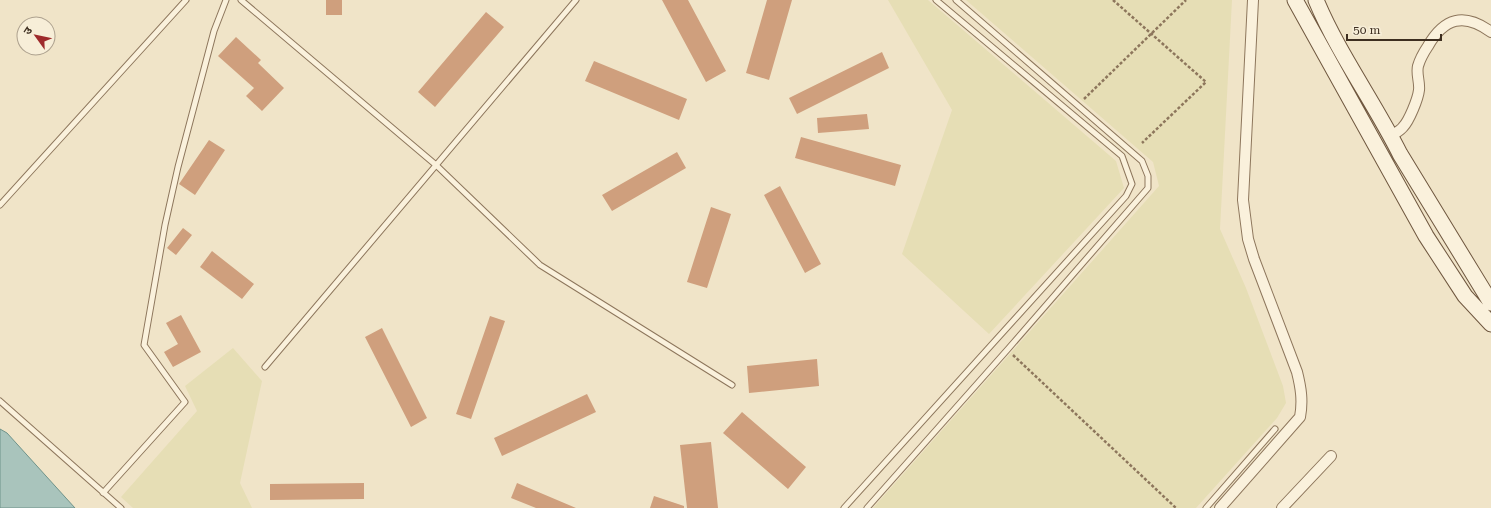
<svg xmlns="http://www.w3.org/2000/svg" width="1491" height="508" font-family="'Roboto Serif','Noto Sans Devanagari',serif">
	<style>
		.farmland { fill: #e6deb5 }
		.water { fill: #a9c4bc; stroke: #6f938a }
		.building { fill: #cf9f7d }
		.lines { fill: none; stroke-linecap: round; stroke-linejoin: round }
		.lane-casing { stroke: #8d765c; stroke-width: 7 }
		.street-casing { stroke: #8d765c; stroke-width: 12 }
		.secondary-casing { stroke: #6f573f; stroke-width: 17 }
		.path { stroke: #8d765c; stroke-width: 2.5; stroke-dasharray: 3 2; stroke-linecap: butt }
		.lane { stroke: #faf1dc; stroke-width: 5 }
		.street { stroke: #faf1dc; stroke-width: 10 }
		.secondary { stroke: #faf1dc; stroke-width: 15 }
	</style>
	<rect width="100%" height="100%" fill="#f0e4c8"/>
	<path class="farmland" d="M888 0H928L1116 161 1124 188 989 334 902 254 952 110Z
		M966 0H1232L1220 229 1246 288 1283 386 1286 403 1277 418 1196 508H873L1159 186 1153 162Z
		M233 348 262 381 240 483 252 508H133L121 497 197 411 185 386Z"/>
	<path class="water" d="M0 429 7 433 75 508H0Z"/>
	<path class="building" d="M326 0H342V15H326Z
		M662 0H688L726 71 706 82Z
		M767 0H792L769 80 746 73Z
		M486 12 504 27 435 107 418 92Z
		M236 37 261 60 258 63 284 88 262 111 246 96 254 88 218 56Z
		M882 52 889 68 797 114 789 98Z
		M594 61 687 99 679 120 585 81Z
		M867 114 869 129 818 133 817 118Z
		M801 137 901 165 895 186 795 158Z
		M209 140 225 150 195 195 179 184Z
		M677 152 686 168 612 211 602 195Z
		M780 186 821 264 805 273 764 195Z
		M711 207 731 214 707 288 687 282Z
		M183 228 192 235 176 255 167 248Z
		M212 251 254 284 242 299 200 267Z
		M181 315 201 352 173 367 164 352 178 344 166 323Z
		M490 316 505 321 471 419 456 414Z
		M382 328 427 418 411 427 365 337Z
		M817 359 819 386 749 393 747 366Z
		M587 394 596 412 502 456 494 438Z
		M742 412 806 467 788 489 723 433Z
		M711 442 718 508H687L680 445Z
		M364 483V499L270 500V484Z
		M517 483 576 508H536L511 498Z
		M654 496 684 506V508H650Z"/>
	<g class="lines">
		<g class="lane-casing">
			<path id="lane" d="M241 0 436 165 540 265 732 385
				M0 205 186 0
				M265 367 576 0
				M0 401 121 508
				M103 493 185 402 144 345 165 225 178 167 214 31 226 0
				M844 508 1126 196 1132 184 1122 156 936 0
				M867 508 1008 349 1148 188V176L1142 161 956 0
				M1206 508 1275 429"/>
		</g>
		<g class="street-casing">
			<path id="street" d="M1391 136C1395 133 1400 131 1403 127 1409 121 1418 99 1419 90 1420 82 1416 74 1418 66 1420 59 1424 52 1428 46 1444 18 1464 12 1491 32
				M1220 508 1300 417C1303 401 1301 388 1297 372L1254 259 1248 239 1243 200 1253 0
				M1282 508 1331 456"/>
		</g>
		<g class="secondary-casing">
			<path id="secondary" d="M1295 0 1426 236 1465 296 1491 324
				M1316 0C1338 53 1374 102 1400 154L1491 303"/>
		</g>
		<path class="path" d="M1113 0 1206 82 1142 143
			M1084 99 1186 0
			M1013 355 1176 508"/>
		<use href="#lane" class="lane"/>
		<use href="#street" class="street"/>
		<use href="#secondary" class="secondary"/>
	</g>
	<g transform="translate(36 36) rotate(303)"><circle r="19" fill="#f7eed8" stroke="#ada18e"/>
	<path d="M0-3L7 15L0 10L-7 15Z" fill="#9e2a2b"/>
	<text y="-6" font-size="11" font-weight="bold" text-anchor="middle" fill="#3d2e20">उ</text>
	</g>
	<path d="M1347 34v6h94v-6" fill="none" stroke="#3d2e20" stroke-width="2"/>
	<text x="1353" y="34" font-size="12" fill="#3d2e20" stroke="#f7eed8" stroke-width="3" paint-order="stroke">50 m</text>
</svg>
